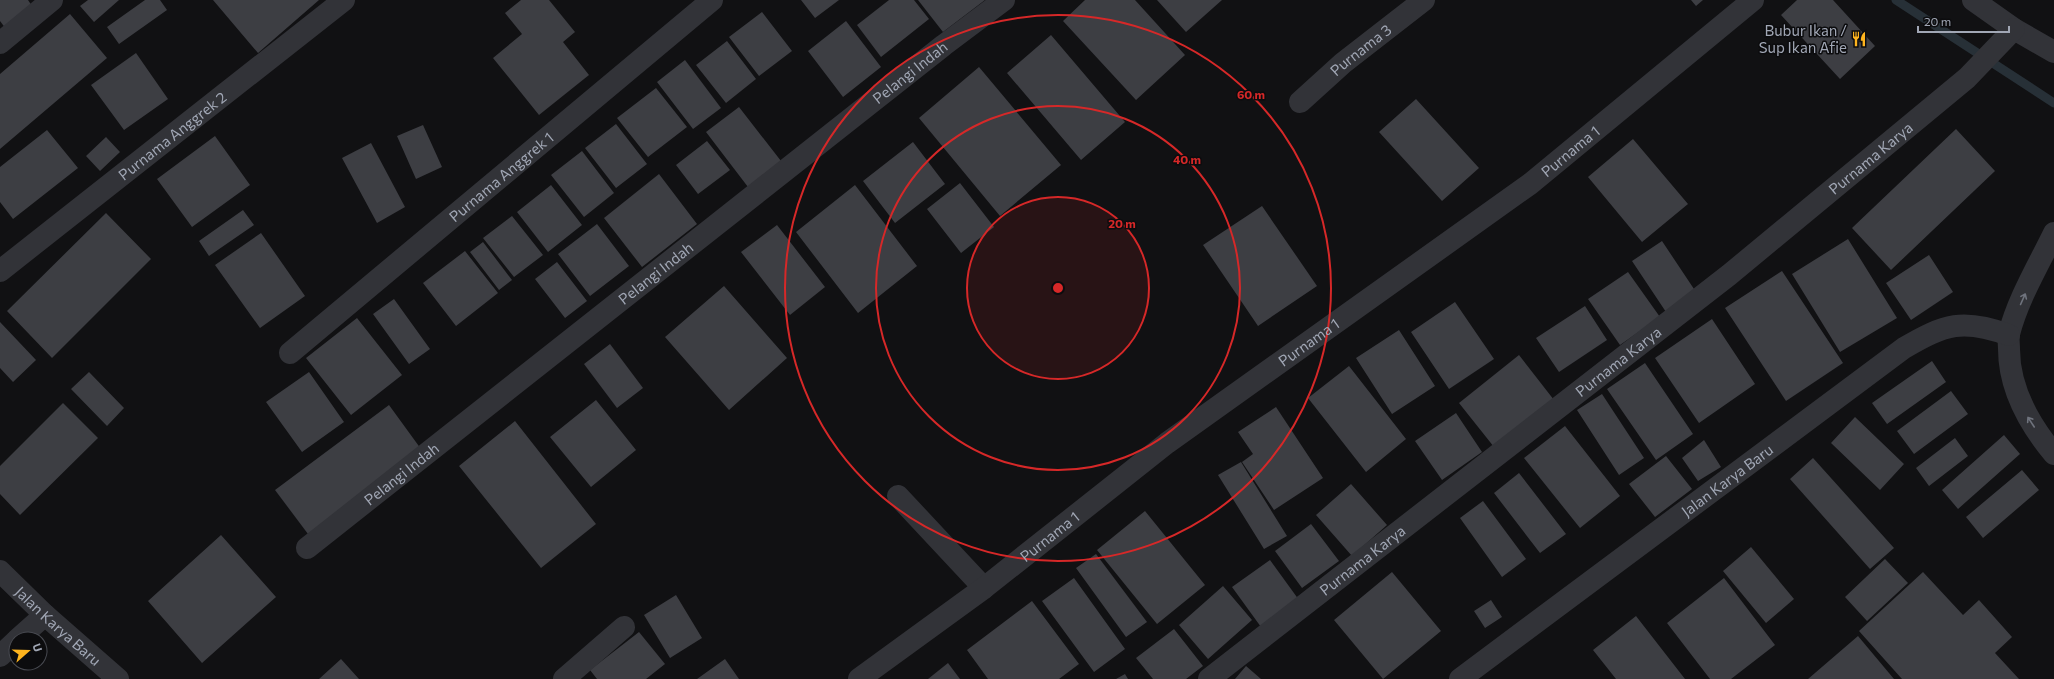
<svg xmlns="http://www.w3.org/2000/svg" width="2054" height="679" font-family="Commissioner,sans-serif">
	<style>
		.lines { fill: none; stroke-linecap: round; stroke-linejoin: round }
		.stream { stroke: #273037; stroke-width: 9 }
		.building { fill: #3d3e43 }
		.minor { stroke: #323338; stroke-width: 22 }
		.oneway { stroke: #6f737d }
		.ring { fill: none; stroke: #d62828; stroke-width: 2 }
		.labels { text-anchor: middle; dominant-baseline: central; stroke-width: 3; stroke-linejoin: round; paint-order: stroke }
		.poi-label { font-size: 15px; fill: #a1a7b5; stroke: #0c0c0e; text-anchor: end }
		.street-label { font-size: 15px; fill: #a1a7b5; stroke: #0c0c0e }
		.centre { fill: #d62828; stroke: #0c0c0e; stroke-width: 2 }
		.ring-label { font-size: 12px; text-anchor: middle; font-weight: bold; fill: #d62828; stroke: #0c0c0e; stroke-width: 3; stroke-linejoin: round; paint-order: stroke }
	</style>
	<rect width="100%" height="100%" fill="#111113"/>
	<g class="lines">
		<path class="stream" d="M1896 0 2054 103"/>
	</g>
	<path class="building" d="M0 0H28L34 9 6 29 0 21Z
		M88 0H119L94 22 80 6Z
		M145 0H160L167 10 119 44 107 27Z
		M213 0H319L258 53Z
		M521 0H549L575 32 563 42 589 75 539 115 493 58 522 34 505 13Z
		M801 0H839L815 18Z
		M889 0H914L929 19 881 57 857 25Z
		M918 0H985L943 32Z
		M1085 0H1135L1185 55 1136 100 1063 21Z
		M1157 0H1222L1186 32Z
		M1691 0H1703L1696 6Z
		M1797 0H1833L1875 46 1840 79 1781 15Z
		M762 12 792 51 759 76 729 37Z
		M70 14 107 58 0 149V74Z
		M846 21 881 67 843 97 808 51Z
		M1051 35 1125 122 1081 160 1007 73Z
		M727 41 756 79 726 103 696 65Z
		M136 53 168 99 124 130 91 85Z
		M685 60 721 108 693 129 657 82Z
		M979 67 1061 165 1000 216 919 118Z
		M656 88 687 127 648 157 617 118Z
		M1416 99 1479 168 1442 201 1379 132Z
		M739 107 781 161 748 187 706 132Z
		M616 124 647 164 616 188 585 148Z
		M423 125 442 167 416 179 397 136Z
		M1956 129 1995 171 1891 270 1852 228Z
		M47 130 78 168 13 219 0 202V167Z
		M215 136 250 185 192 227 157 179Z
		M106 137 120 152 100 171 86 156Z
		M1633 139 1688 204 1642 242 1588 177Z
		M707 141 730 170 698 194 676 165Z
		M913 142 945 184 895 223 863 181Z
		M371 143 405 207 377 223 342 158Z
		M582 151 614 193 584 217 551 175Z
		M659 174 697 224 642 267 604 218Z
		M960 183 994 227 961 253 927 209Z
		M551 185 582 225 548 252 517 212Z
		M855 185 917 266 858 313 796 232Z
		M1262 206 1317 286 1258 326 1203 245Z
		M243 210 254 225 209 256 199 241Z
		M106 213 151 259 52 358 7 311Z
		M512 216 543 255 514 277 483 238Z
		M597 224 629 266 590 296 558 254Z
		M777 225 825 287 790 315 741 252Z
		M261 233 305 296 260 328 215 265Z
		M1848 239 1897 318 1840 352 1792 274Z
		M1662 241 1696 292 1666 312 1632 261Z
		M483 242 512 280 499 290 470 252Z
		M465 251 498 293 456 326 423 283Z
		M1929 255 1953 292 1911 320 1886 283Z
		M557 262 587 301 565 318 535 279Z
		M1782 271 1843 363 1786 401 1725 308Z
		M1628 272 1660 317 1620 345 1588 299Z
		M724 286 787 358 729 410 665 337Z
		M394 299 430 349 409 364 373 314Z
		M1455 302 1494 359 1449 389 1411 332Z
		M1585 306 1607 340 1559 372 1536 338Z
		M357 318 402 375 351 415 306 358Z
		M1712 319 1755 384 1699 423 1655 358Z
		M0 322 36 360 13 382 0 368Z
		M1399 330 1435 386 1392 414 1356 358Z
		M610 344 643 388 617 408 584 364Z
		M1519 355 1554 400 1494 447 1459 403Z
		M1932 361 1946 382 1887 424 1872 403Z
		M1645 363 1693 434 1656 460 1607 389Z
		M1349 366 1406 439 1366 472 1308 398Z
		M89 372 124 408 107 426 71 389Z
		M309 372 344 422 302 452 266 402Z
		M1951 391 1968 414 1914 454 1897 431Z
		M1602 394 1644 458 1619 475 1577 410Z
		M596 400 636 450 591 487 550 437Z
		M63 403 98 438 20 515 0 494V466Z
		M389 405 421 449 308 534 275 490Z
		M1276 407 1323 478 1274 510 1242 462 1253 454 1238 432Z
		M1456 413 1482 452 1442 480 1415 441Z
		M1855 417 1904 464 1880 490 1831 443Z
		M515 421 596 524 541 568 459 466Z
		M1565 426 1620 496 1580 528 1524 458Z
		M2004 435 2020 454 1958 509 1942 490Z
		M1955 438 1968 456 1929 486 1916 468Z
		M1704 440 1721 467 1698 481 1682 458Z
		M1666 456 1692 489 1655 517 1629 484Z
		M1813 458 1894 548 1870 569 1790 479Z
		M1241 462 1287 536 1264 549 1218 475Z
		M2022 470 2039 490 1983 538 1966 517Z
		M1519 473 1566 534 1540 553 1494 493Z
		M1351 484 1387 525 1352 556 1316 515Z
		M1483 501 1526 559 1502 577 1460 518Z
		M1145 511 1205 585 1157 624 1097 550Z
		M1311 524 1339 561 1302 588 1275 551Z
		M221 535 276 597 202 663 148 601Z
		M1751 547 1794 599 1766 623 1723 571Z
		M1096 554 1147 622 1126 637 1076 568Z
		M1885 559 1908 583 1867 621 1845 597Z
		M1270 560 1299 600 1261 627 1232 587Z
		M1392 572 1441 631 1383 679 1334 620Z
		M1923 572 1963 615 1979 600 2012 637 1995 653 2019 679H1902L1859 631Z
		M1074 578 1125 649 1094 672 1042 601Z
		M1724 578 1775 645 1731 679H1710L1667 623Z
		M1223 586 1252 620 1208 659 1179 625Z
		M676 595 702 638 670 658 644 615Z
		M1491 600 1502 617 1485 628 1474 611Z
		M1032 601 1079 664 1059 679H988L967 650Z
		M1636 616 1685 679H1616L1593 650Z
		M1174 629 1203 666 1186 679H1153L1136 658Z
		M639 632 665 664 646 679H597L590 670Z
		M1858 636 1894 679H1808Z
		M341 659 359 679H319Z
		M725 659 739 679H697Z
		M948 663 960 679H928Z
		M1246 666 1261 679H1235Z
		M1125 674 1128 679H1116Z"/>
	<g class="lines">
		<g class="minor">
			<path d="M1973 0 2014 29 2054 52"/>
			<path d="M0 43 52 0"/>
			<path id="s1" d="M1300 102 1343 63 1424 0"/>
			<path d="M2054 233C2038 266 2018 299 2009 334 2008 339 2009 344 2009 349 2009 389 2029 424 2054 454"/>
			<path id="s2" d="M0 271 344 0"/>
			<path id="s3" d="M290 353 712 0"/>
			<path d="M898 496 984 588"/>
			<path id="s4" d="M307 548 944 45 1004 0"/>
			<path id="s5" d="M0 571 45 615 118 679"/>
			<path d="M18 639 45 615"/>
			<path d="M0 656 16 641"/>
			<path d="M564 679 624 627"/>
			<path id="s6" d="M859 679 984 588 1167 443 1530 184 1753 0"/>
			<path id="s7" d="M1209 679 1729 275 1967 78 2014 29"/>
			<path id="s8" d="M1460 679 1904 348C1945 324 1963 318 2009 335"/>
		</g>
	</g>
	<defs><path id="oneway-shaft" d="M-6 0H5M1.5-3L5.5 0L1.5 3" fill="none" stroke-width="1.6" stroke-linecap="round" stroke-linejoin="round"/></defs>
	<g class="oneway">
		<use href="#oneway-shaft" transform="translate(2023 299) rotate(-66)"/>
		<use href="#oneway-shaft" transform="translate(2031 422) rotate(-123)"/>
	</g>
	<circle cx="1058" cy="288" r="91" fill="#d62828" fill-opacity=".12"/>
	<g class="ring">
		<circle cx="1058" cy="288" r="91"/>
		<circle cx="1058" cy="288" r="182"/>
		<circle cx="1058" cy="288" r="273"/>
	</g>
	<defs>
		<g id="restaurant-bare" transform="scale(1.2)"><path d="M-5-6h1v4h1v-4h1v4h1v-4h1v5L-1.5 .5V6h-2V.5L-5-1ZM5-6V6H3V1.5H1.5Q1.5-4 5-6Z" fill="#feb41e" stroke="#0c0c0e" stroke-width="2.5" paint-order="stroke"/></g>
	</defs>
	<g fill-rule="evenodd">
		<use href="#restaurant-bare" x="1859" y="39"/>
	</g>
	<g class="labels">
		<g class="poi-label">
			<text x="1847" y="30">Bubur Ikan /<tspan x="1847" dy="17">Sup Ikan Afie</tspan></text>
		</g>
		<g class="street-label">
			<text stroke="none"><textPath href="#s1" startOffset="80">Purnama 3</textPath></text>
			<text stroke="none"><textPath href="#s4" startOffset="768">Pelangi Indah</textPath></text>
			<text stroke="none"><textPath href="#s2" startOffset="219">Purnama Anggrek 2</textPath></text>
			<text stroke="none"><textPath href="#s6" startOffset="886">Purnama 1</textPath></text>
			<text stroke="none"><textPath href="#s7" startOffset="842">Purnama Karya</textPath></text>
			<text stroke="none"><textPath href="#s3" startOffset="275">Purnama Anggrek 1</textPath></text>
			<text stroke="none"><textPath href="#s4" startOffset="444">Pelangi Indah</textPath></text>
			<text stroke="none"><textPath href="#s6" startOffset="562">Purnama 1</textPath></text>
			<text stroke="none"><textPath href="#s7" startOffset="518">Purnama Karya</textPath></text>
			<text stroke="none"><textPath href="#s4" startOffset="120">Pelangi Indah</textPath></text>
			<text stroke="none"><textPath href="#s8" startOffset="333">Jalan Karya Baru</textPath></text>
			<text stroke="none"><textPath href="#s6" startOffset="238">Purnama 1</textPath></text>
			<text stroke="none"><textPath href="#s7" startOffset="194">Purnama Karya</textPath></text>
			<text stroke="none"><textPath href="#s5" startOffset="80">Jalan Karya Baru</textPath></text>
		</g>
	</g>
	<circle cx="1058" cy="288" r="6" class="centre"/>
	<g class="ring-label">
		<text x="1251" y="99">60 m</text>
		<text x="1187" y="164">40 m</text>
		<text x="1122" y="228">20 m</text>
	</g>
	<g transform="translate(28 651) rotate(70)"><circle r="19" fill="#0c0c0e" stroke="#484a51"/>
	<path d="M0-3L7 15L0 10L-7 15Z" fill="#feb41e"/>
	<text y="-6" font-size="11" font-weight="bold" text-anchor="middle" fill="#a1a7b5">U</text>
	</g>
	<path d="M1918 26v6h91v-6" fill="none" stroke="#a1a7b5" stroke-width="2"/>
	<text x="1924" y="26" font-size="12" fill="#a1a7b5" stroke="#0c0c0e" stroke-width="3" paint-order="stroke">20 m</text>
</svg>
